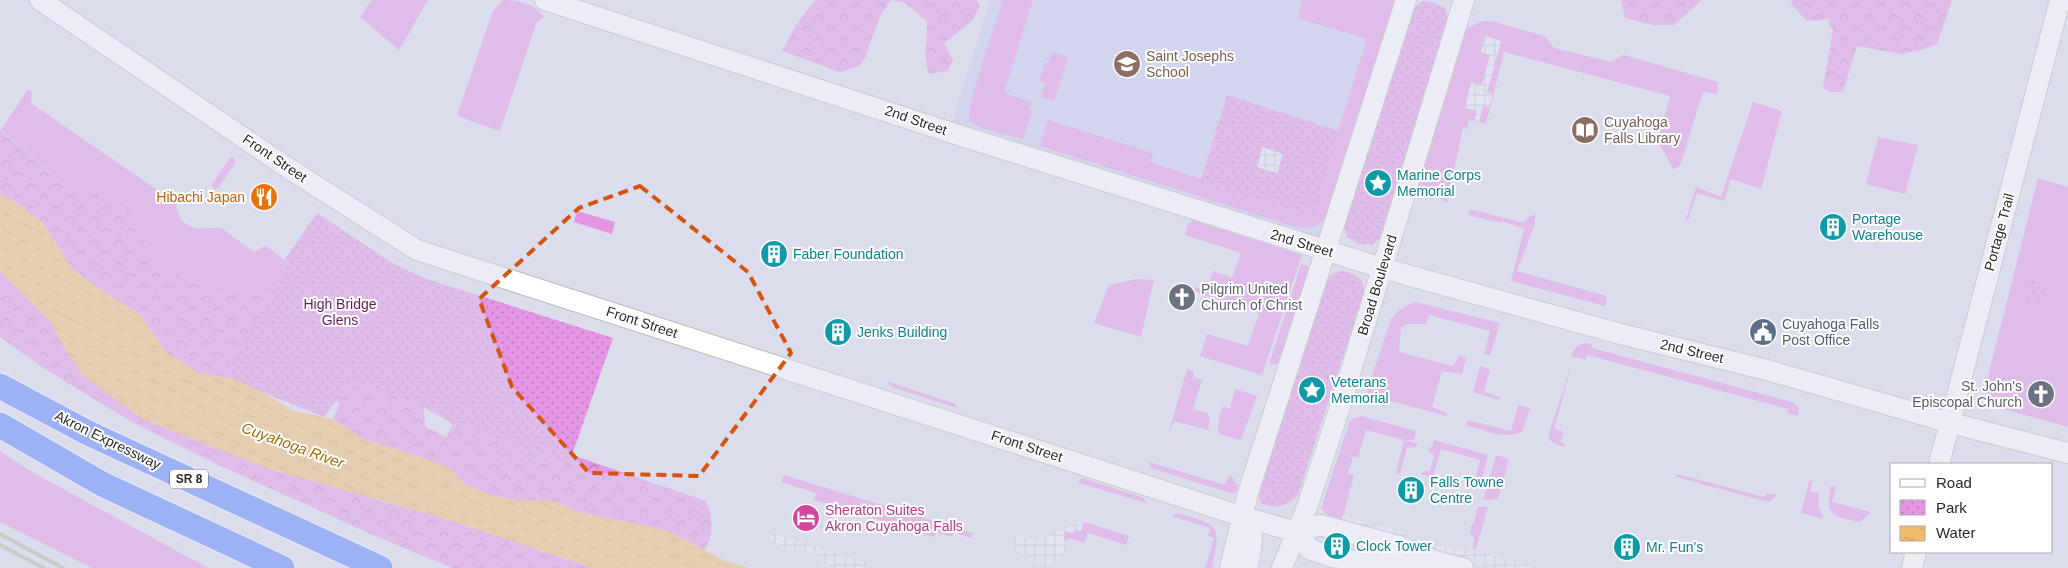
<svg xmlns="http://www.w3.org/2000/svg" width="2068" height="568" font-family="Helvetica,sans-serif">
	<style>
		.education { fill: #cacaef }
		.grass { fill: #e496e5 }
		.forest { fill: url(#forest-crowns) }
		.park { fill: url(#park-dots) }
		.plaza { fill: url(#plaza-grid) }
		.water { fill: url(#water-ripples) }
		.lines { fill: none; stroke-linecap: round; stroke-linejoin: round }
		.secondary-casing { stroke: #b8baab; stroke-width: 22 }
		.highway-casing { stroke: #fff; stroke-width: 27 }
		.secondary { stroke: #fff; stroke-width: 20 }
		.highway { stroke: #537cff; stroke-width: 25 }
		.rail { stroke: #b0b59e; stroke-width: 4 }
		.marked { fill: none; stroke: #d5540f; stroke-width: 4; stroke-dasharray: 10 6; stroke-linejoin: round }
		.labels { text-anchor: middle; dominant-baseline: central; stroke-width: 4; stroke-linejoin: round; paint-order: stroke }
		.shield { fill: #fff; stroke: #6a6a6a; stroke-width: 1 }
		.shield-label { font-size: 12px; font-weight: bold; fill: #2a2a2a }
		.education-label { font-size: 14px; fill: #785e54; stroke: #fff; text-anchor: start }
		.street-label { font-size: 14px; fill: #2a2a2a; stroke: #fff }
		.culture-label { font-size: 14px; fill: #0d838f; stroke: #fff; text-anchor: start }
		.food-label { font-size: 14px; fill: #c56008; stroke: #fff; text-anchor: end }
		.worship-label { font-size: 14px; fill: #5b616d; stroke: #fff; text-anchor: start }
		.park-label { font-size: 14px; fill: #69185f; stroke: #fff }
		.service-label { font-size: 14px; fill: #4e5e75; stroke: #fff; text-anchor: start }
		.hotel-label { font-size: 14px; fill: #b23c85; stroke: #fff; text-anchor: start }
		.water-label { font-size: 15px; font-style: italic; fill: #9e6d09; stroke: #fff }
	</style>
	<defs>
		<pattern id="forest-crowns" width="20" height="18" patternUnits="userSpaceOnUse" patternTransform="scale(1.25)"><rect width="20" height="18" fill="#e496e5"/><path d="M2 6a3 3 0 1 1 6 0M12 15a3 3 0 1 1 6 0" fill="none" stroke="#b97bba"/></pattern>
		<pattern id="park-dots" width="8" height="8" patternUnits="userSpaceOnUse" patternTransform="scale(1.25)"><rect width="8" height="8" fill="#e496e5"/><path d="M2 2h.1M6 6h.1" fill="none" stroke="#b97bba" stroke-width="1.8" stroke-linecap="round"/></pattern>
		<pattern id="plaza-grid" width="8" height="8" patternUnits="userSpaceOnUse" patternTransform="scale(1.25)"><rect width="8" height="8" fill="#e9eaf4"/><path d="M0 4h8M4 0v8" fill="none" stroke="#c8c9d1"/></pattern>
		<pattern id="water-ripples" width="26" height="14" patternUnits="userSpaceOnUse" patternTransform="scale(1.25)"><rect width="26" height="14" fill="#f2bb6b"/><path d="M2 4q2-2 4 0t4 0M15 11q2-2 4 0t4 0" fill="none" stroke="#d0a15d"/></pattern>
	</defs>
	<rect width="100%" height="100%" fill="#dbddec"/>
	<path class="education" d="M990 0H1406L1327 250 949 132Z"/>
	<path class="grass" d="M372 0H428L399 50 360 17Z
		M501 0C516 0 536 3 544 17L537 21 500 131 473 122 457 115 493 11 502 1Z
		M1003 0H1033L1004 93 1032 102 1029 110 1032 112 1023 139 985 129 970 122C964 110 998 19 1003 0Z
		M1302 0H1394V8L1328 218 1314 227 1299 228 1040 146 1048 120 1153 153 1150 162 1201 179 1200 183 1311 216 1367 39 1297 18Z
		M1482 21H1491L1545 36 1554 48 1611 62 1624 55 1718 82 1717 94 1703 92 1680 166 1673 169 1658 141 1670 96 1504 52 1486 124 1469 120 1467 129 1463 128 1447 203 1430 192H1426L1416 183 1463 37 1466 29Z
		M1052 52 1068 57 1054 101 1041 97 1045 83 1039 81 1045 63H1048Z
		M28 89 32 92 31 103 176 203C182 235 197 227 221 228L254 252 266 246 289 263 271 295 230 289 221 296 148 259 144 234 135 211 117 198 89 194 66 186 1 130Z
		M1753 102 1782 111 1761 189 1731 179 1724 201 1697 193 1688 220 1686 219 1696 187 1721 197Z
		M1878 137 1918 145 1905 194 1866 184Z
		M233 157 236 162 218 188 213 189 212 184 230 158Z
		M2038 178 2068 187V427L1996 407 1990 402 1985 388Z
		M1470 209 1524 223 1529 217 1535 214V224L1517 271 1607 296 1605 306 1511 281 1524 229 1502 221 1501 223 1468 215Z
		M577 211 615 222 612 234 574 222Z
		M1193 220 1302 255 1262 375 1200 356 1207 334 1248 346 1259 313 1193 291 1194 287 1206 290 1213 271 1232 278 1241 253 1185 235 1187 225Z
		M1301 264 1312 268 1281 364H1269Z
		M1137 279 1154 280 1141 337 1094 323 1109 285Z
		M1415 302 1500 323 1490 356 1484 354 1490 331 1429 315 1426 324H1408L1401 327 1399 352 1453 366 1460 355 1466 359 1462 374 1442 371 1432 407 1447 413V416L1368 395 1367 391 1391 319 1399 310Z
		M1588 343 1592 345V348L1792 402 1799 408 1798 416 1787 413 1788 409 1587 355 1586 360 1571 356C1574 348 1579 343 1588 343Z
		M1572 364 1554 429 1564 432 1561 442 1565 444 1564 447 1552 442 1548 436Z
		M1480 366 1490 369 1484 392 1500 397 1499 400 1473 392Z
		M1187 369 1193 371 1194 378 1202 380 1193 409 1207 413 1210 418 1208 430 1174 421 1167 438Z
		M889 382 953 403 956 405 957 408 892 387 888 384Z
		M1235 389 1257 396 1241 440 1218 434 1219 417 1223 407 1230 408Z
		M1518 405 1530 408 1522 432C1505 440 1483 430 1465 425L1468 420 1511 431Z
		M1361 416 1416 431 1414 440H1405L1416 443 1417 446 1414 448 1407 447 1400 474 1396 473 1404 440 1366 430 1358 458 1353 456 1348 474 1354 475 1342 520 1328 515 1321 509 1349 423 1352 419Z
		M1434 440 1488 455 1481 482 1475 480 1480 460 1441 449 1433 477 1421 474 1424 471H1430L1434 454 1429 452 1428 449 1432 447Z
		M0 451 32 472 208 568H92L0 522Z
		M1496 455 1509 459 1498 499 1483 500Z
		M1149 462 1225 485 1229 476H1231L1237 485 1238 490 1233 494 1151 468Z
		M1677 474 1764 497 1767 493 1777 495 1769 502 1676 477Z
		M784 475 973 533 971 538 954 532 952 537 936 532 934 537 814 500 816 493 781 482Z
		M1083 478 1144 498 1146 503 1079 483V480Z
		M1810 478 1812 483 1810 491 1819 493 1818 506 1824 519 1801 513Z
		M1831 486 1836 487 1832 502 1871 512 1860 522C1834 517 1824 515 1831 486Z
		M1478 507H1488L1476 549 1473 548 1474 538 1470 533 1471 526 1474 523Z
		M1178 513C1220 525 1221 525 1212 568H1205L1214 538 1208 536 1210 528 1171 516Z
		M1084 522 1129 536 1126 545 1088 533 1084 543 1069 538 1068 541 1063 539 1066 531 1075 529 1081 531Z"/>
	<path class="forest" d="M815 0H891L880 16 865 58 859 66 840 72 782 51 796 25Z
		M891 0H977L980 6 972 21 944 43 953 60 948 71 929 74C922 54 928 42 927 21L905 3Z
		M1621 0H1702L1674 25H1653L1625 18Z
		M1791 0H1952L1937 44 1921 50 1901 54 1857 46 1843 92H1832L1823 88 1833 29 1829 26V19L1807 21 1792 5Z
		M0 130 66 186 89 194 117 198 135 211 144 234 148 259 221 296 230 289 271 295 268 320 231 378 199 373 167 353 140 315 112 297 73 270 43 223 7 196 0 195Z
		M0 272 50 321 65 349 373 499 443 518 593 568H452L378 537 216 464 130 421 45 369 0 337Z
		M352 380 420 405 424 407 425 427 446 437 453 424 467 423 488 436 565 464 572 455 706 501C713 518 714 533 705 550L666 530 578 512 554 501 517 500 498 497 465 485 450 468 409 453 365 440 333 419 340 403 328 392Z"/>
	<path class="park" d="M1424 1 1436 3 1445 8 1449 22 1381 237 1372 245 1358 244 1347 237 1344 225 1412 10 1419 3Z
		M1227 95 1339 131 1312 216 1200 183Z
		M317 213 394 264 424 278 613 338 572 455 566 464 488 436 467 423 453 424 420 405 352 380 324 417 224 377 289 263 285 259Z
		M1338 271C1351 271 1365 277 1364 292L1298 495C1288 506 1273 511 1260 502L1259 492 1326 281 1329 276Z
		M2028 279 2047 284 2042 303 2023 299Z"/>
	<path class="plaza" d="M1485 36 1501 41 1487 92 1493 94 1489 107 1483 106 1479 122 1474 121 1477 111 1465 108 1471 82 1482 85 1490 55 1481 52Z
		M1263 147 1283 154 1277 173 1257 167Z
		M1321 509 1328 515 1342 520 1343 516 1407 533V537L1456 550 1457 547 1539 568H1499L1357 531 1321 518Z
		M1080 522H1084L1081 531 1075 529 1073 533 1066 531 1063 539 1068 541 1062 559 1046 566 1029 560 1030 556 1011 550 1015 536 1038 540Z
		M771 533 870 564 869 568H837L820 561 816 554 799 548 794 551 782 549 780 544 769 540Z"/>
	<path class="water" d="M0 195 7 196 43 223 73 270 112 297 140 315 167 353 199 373 231 378 259 390 293 411 333 419 365 440 409 453 450 468 466 485 498 497 517 500 554 501 578 512 666 530 721 559 748 568H593L443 518 269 469 144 420 83 376 65 349 50 321 0 272Z"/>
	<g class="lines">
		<g class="secondary-casing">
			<path id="secondary" d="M40 0 291 170 417 250 1241 516 1297 532 1309 549 1332 557 1363 562H1438
				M545 0 949 132 1382 268 1617 333 1767 370 1951 423 2068 453
				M1939 464 2060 0
				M1241 516C1258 529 1251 550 1247 568
				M1297 532 1320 525 1399 546 1438 562 1463 568
				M1230 568 1248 493 1406 0
				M1282 568 1307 507 1338 413 1464 0
				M1912 568 1916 552"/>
		</g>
		<g class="highway-casing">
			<path id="highway" d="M0 386 88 433 380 568
				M0 425 102 484 282 568"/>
		</g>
		<use href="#secondary" class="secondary"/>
		<use href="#highway" class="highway"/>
		<path class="rail" d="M0 534 63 568
			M0 545 44 568"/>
	</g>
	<path d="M0 0H2068V568H0ZM640 186 748 272 791 353 699 476 589 473 512 387 479 299 579 208Z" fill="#dbddec" fill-opacity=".55" fill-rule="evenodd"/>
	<path class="marked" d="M640 186 748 272 791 353 699 476 589 473 512 387 479 299 579 208Z"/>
	<defs>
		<g id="school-disc" transform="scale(1.4375)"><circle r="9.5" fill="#8d6e63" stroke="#fff"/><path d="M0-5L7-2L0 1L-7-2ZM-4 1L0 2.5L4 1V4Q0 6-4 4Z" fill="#fff"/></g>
		<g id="library-disc" transform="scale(1.4375)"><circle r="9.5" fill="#8d6e63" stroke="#fff"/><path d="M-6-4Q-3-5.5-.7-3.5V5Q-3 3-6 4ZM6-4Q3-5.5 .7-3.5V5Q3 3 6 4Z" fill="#fff"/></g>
		<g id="sight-disc" transform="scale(1.4375)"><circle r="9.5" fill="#0f9aa8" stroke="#fff"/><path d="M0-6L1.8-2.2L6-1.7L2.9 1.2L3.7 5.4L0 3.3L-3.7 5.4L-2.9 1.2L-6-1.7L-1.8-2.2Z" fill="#fff"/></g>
		<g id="restaurant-disc" transform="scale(1.4375)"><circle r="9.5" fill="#e8710a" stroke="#fff"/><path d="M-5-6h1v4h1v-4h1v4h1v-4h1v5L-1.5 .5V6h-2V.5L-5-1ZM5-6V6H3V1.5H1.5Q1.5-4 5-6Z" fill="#fff"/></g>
		<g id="building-disc" transform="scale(1.4375)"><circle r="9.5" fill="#0f9aa8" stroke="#fff"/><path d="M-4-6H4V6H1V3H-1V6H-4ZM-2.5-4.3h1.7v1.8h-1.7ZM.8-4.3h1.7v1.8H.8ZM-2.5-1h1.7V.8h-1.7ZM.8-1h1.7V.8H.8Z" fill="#fff"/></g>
		<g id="church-disc" transform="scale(1.4375)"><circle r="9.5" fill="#6b7280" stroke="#fff"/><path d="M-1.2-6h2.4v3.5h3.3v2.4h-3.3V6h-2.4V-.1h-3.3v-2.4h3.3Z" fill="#fff"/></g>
		<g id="civic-disc" transform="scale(1.4375)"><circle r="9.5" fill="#5c6f8a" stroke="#fff"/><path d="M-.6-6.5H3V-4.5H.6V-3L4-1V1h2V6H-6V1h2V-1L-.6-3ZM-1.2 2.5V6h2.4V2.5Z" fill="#fff"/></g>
		<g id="hotel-disc" transform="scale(1.4375)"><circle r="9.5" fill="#d1479c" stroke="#fff"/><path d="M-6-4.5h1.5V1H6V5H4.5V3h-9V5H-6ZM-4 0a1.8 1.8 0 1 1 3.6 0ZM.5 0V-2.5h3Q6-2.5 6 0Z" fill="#fff"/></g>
	</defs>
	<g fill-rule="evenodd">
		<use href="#school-disc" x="1127" y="64"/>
		<use href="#library-disc" x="1585" y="130"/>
		<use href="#sight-disc" x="1378" y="183"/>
		<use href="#restaurant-disc" x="264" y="197"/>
		<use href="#building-disc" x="1833" y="227"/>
		<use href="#building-disc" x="774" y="254"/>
		<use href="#church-disc" x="1182" y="297"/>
		<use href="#building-disc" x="838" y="332"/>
		<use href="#civic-disc" x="1763" y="332"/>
		<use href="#sight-disc" x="1312" y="390"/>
		<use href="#church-disc" x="2041" y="394"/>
		<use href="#building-disc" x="1411" y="490"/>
		<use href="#hotel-disc" x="806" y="518"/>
		<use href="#building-disc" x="1337" y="546"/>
		<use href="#building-disc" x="1627" y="547"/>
	</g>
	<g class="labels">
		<rect class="shield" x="170" y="469.5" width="38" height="19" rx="4"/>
		<g class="shield-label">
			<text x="189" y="479">SR 8</text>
		</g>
		<g class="education-label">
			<text x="1146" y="56">Saint Josephs<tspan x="1146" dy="16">School</tspan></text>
			<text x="1604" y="122">Cuyahoga<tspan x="1604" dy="16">Falls Library</tspan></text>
		</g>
		<g class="street-label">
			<text transform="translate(916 120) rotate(19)">2nd Street</text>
			<text transform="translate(275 158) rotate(34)">Front Street</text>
			<text transform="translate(1999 232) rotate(-75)">Portage Trail</text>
			<text transform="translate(1302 243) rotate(17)">2nd Street</text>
			<text transform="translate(1377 285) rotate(-73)">Broad Boulevard</text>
			<text transform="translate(642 322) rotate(18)">Front Street</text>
			<text transform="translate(1692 351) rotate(13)">2nd Street</text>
			<text transform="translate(108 440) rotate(26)">Akron Expressway</text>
			<text transform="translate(1027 446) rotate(18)">Front Street</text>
		</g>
		<g class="culture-label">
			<text x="1397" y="175">Marine Corps<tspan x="1397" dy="16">Memorial</tspan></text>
			<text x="1852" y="219">Portage<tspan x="1852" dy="16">Warehouse</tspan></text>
			<text x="793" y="254">Faber Foundation</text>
			<text x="857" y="332">Jenks Building</text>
			<text x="1331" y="382">Veterans<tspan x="1331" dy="16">Memorial</tspan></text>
			<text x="1430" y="482">Falls Towne<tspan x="1430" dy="16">Centre</tspan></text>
			<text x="1356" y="546">Clock Tower</text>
			<text x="1646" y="547">Mr. Fun's</text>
		</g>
		<g class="food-label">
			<text x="245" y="197">Hibachi Japan</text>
		</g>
		<g class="worship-label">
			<text x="1201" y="289">Pilgrim United<tspan x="1201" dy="16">Church of Christ</tspan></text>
			<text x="2022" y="386" text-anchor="end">St. John's<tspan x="2022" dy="16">Episcopal Church</tspan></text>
		</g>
		<g class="park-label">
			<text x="340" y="304">High Bridge<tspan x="340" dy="16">Glens</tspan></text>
		</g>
		<g class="service-label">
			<text x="1782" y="324">Cuyahoga Falls<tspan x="1782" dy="16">Post Office</tspan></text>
		</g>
		<g class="hotel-label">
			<text x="825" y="510">Sheraton Suites<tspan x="825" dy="16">Akron Cuyahoga Falls</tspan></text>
		</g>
		<g class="water-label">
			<text transform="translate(293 445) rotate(20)">Cuyahoga River</text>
		</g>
	</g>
	<rect x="1890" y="463" width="162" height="90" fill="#ffffff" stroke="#aaaaaa"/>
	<rect x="1900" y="479" width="25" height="8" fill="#ffffff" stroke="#aaaaaa"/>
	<text x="1936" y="488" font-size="15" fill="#2a2a2a">Road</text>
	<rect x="1900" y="500" width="25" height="15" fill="url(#park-dots)" stroke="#aaaaaa"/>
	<text x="1936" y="513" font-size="15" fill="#2a2a2a">Park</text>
	<rect x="1900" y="526" width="25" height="15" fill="url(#water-ripples)" stroke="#aaaaaa"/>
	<text x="1936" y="538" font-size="15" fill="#2a2a2a">Water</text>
</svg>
